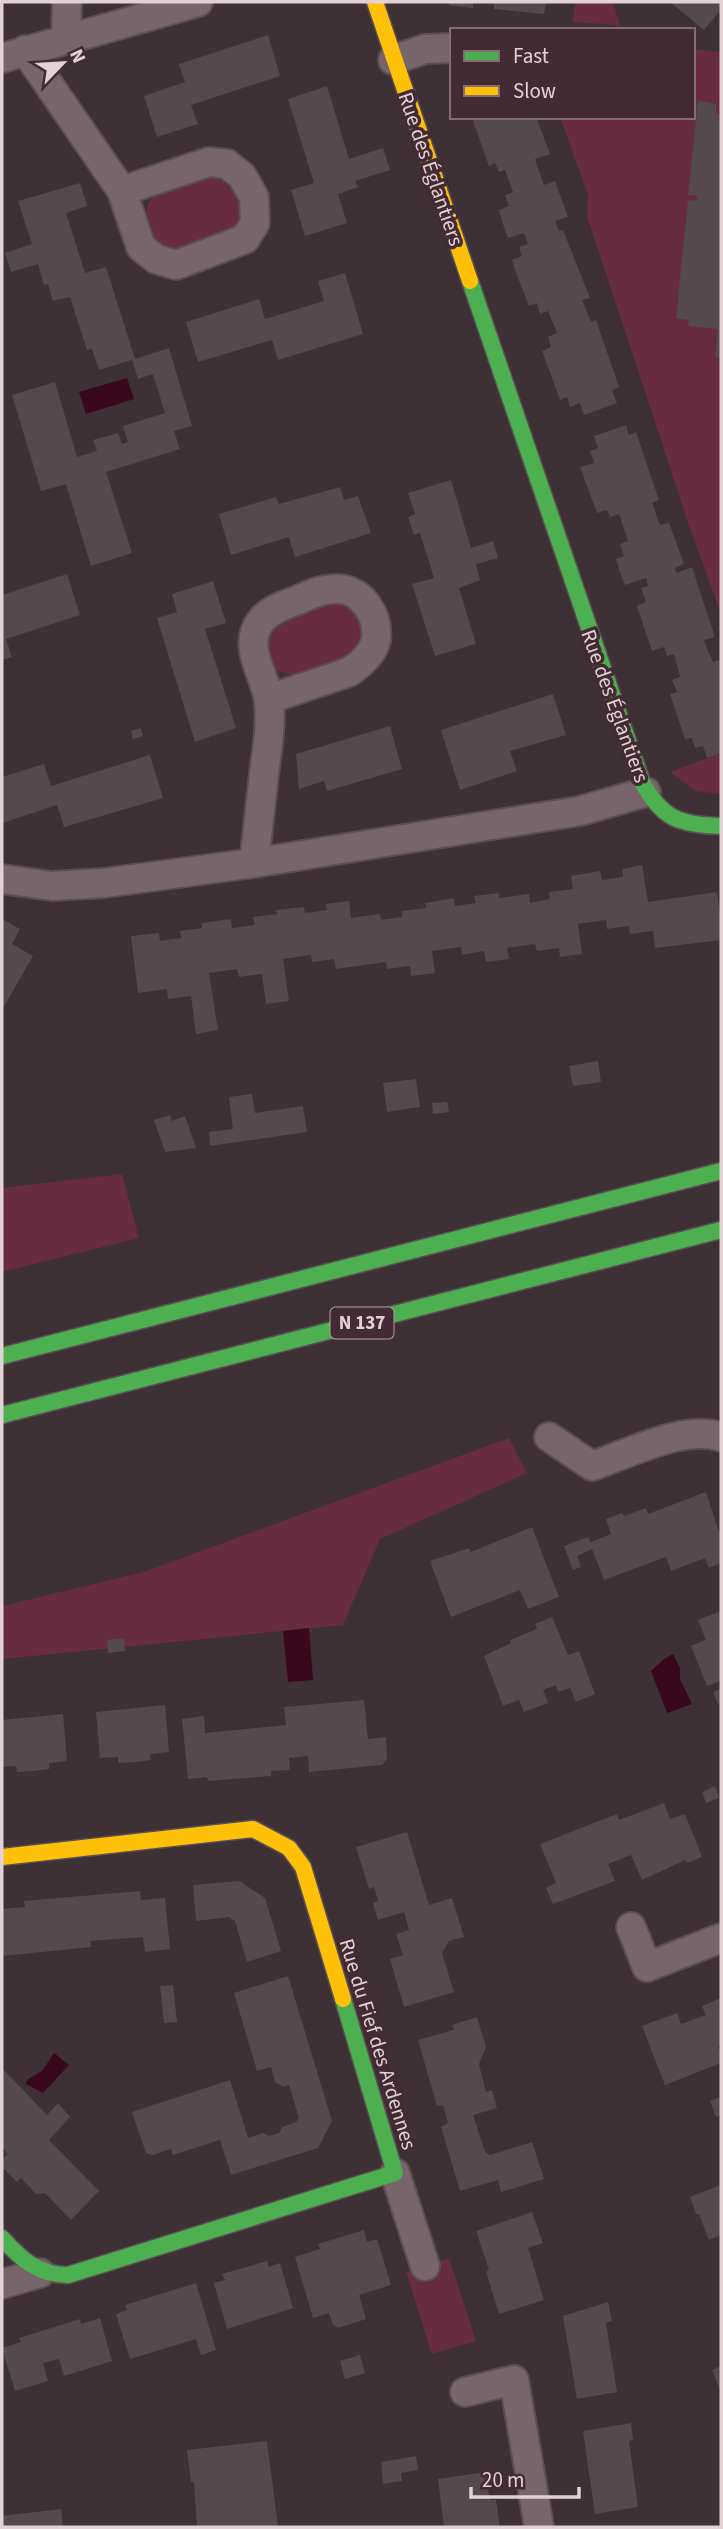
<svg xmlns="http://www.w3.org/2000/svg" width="723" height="2529" font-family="'Source Sans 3',sans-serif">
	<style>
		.green { fill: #682c41 }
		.water { fill: #39081d }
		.building { fill: #54494c }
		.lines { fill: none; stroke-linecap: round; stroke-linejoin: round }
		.street-casing { stroke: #5b4f53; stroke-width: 32 }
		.fast-casing { stroke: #5b4f53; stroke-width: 19 }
		.slow-casing { stroke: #5b4f53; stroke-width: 19 }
		.street { stroke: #77656b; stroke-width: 28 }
		.fast { stroke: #4caf50; stroke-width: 16 }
		.slow { stroke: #ffc107; stroke-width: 16 }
		.labels { text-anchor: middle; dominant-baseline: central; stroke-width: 7; stroke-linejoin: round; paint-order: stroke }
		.shield { fill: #442b33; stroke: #b3a0a5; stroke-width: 2 }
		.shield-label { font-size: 19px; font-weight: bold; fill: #e2d2d6 }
		.street-label { font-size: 21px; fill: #e2d2d6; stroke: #442b33 }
	</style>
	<rect width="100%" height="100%" fill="#3e3135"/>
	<path class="green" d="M575 2H613L621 30H617L616 25 573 22Z
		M693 49 721 52V614L690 528 587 216 588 195 560 117H693Z
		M199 177C207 177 213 177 220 180 236 188 250 215 235 230 229 236 190 251 181 252 152 256 134 215 155 195 165 186 186 182 199 177Z
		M331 600C356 603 359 614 365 636L350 658 300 675 288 674 276 670 266 658 268 631 276 621Z
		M721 753V794L695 791 670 772Z
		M122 1174 139 1238 2 1272V1188Z
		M509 1438 527 1473 380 1539 343 1625 2 1659V1606L144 1572Z
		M449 2258 476 2341 432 2354 406 2272Z"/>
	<path class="water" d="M127 378 134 399 86 414 79 392Z
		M309 1628 313 1680 288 1682 283 1631Z
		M673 1654 680 1668V1679L692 1704 667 1713 651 1671 664 1659Z
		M54 2053 69 2065 43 2093 26 2084 28 2079 42 2071Z"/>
	<path class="building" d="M449 2H473V8L449 5Z
		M494 2H546L544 14 494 9Z
		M670 2H721V14L719 12 704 30Z
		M268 35 280 76 191 105 198 124 157 137 144 96 185 82 179 64Z
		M327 86 349 159 383 148 390 170 355 181 358 187 338 194 347 223 305 236 291 190 314 183 288 99Z
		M698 101 716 104V114L721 115V358L715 357 718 329 688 326 689 320 676 318 688 200 697 201 698 196 688 195Z
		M482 117H536L550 154 535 159 544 185 555 181 568 217 555 221 559 231 563 230 590 298 582 300 591 322 596 320 619 387 612 390 617 403 584 415 580 403 570 407 567 397 560 400 542 351 551 347 548 337 557 333 548 311 540 314 537 303 529 306 515 270 512 260 522 256 519 247 528 244 524 233 508 238 503 224 499 210 509 206 505 195 513 192 505 170 499 172 495 163 489 166 473 121Z
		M80 183 87 206 66 213 85 273 106 267 135 359 99 370 92 349 87 350 70 297 53 301 48 284 44 285 38 264 11 272 5 253 32 244 18 201Z
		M345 273 363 334 278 360 272 340 198 362 186 322 259 299 265 319 324 301 318 281Z
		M169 348 192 426 174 431 180 449 106 472 132 553 91 566 66 484 41 491 12 395 55 382 77 457 97 451 93 440 118 433 122 444 128 442 123 426 165 413 153 374 138 379 132 360Z
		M626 425 629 435 636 432 659 500 652 503 660 525 669 523 684 564 675 568 677 573 692 567 715 637 704 640 708 651 713 662 721 659V753L707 758 703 746 695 748 692 738 685 739 670 694 677 692 672 680 680 677 674 654 667 656 664 647 652 651 637 606 646 602 641 588 648 586 646 578 625 585 620 572 616 559 624 556 620 544 628 541 619 514 610 517 607 510 597 513 580 467 594 463 590 451 598 448 594 436Z
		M451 480 471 548 493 541 498 558 476 564 480 580 459 588 476 644 435 656 412 584 434 578 420 533 414 535 408 517 415 514 408 493Z
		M340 487 344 500 358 496 371 533 295 557 289 537 231 555 219 514 276 497 279 504Z
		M67 574 80 615 6 639 12 657 2 660V595Z
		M213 581 226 623 205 629 236 728 195 742 157 618 177 612 172 594Z
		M553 694 566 735 510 751 517 771 460 790 441 730Z
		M390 726 402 769 327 791 324 781 299 789 296 754Z
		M141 728 143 736 133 739 131 731Z
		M150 755 163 798 64 827 57 805 2 823V777L44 764 51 786Z
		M642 865 648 902 717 892 721 919V940L655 948 653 931 630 934 629 926 607 929 606 920 578 924 582 954 560 957 559 948 537 951 535 944 507 948 509 959 486 962 484 951 462 955 461 947 432 951 435 973 411 976 410 966 387 969 386 962 336 969 334 959 312 962 311 955 283 959 289 1001 266 1004 262 974 239 977 237 969 209 973 218 1030 196 1034 191 996 168 999 167 989 138 993 131 936 159 933 160 941 181 938 180 931 202 928V923L231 919 232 928 255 925 253 917 277 914 276 910 304 907 305 913 327 910 326 904 349 901 351 918 380 914 381 920 402 917V911L426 908 425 903 454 898 455 906 476 903 474 896 499 893V898L529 894 530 903 550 899 549 892 573 889 571 876 600 871 602 880 623 877 622 869Z
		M2 919 20 929 12 944 33 956 2 1010Z
		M598 1061 601 1082 573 1086 569 1066Z
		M416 1079 420 1107 387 1112 383 1083Z
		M252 1094 255 1113 303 1106 307 1132 210 1146 209 1132 233 1129 229 1097Z
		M447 1102 449 1112 433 1114 432 1103Z
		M170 1115 172 1121 185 1116 196 1148 165 1152 154 1120Z
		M706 1492 719 1532 721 1531V1563L709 1568 705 1558 671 1571 666 1557 604 1580 592 1549 577 1556 581 1567 573 1570 564 1546 588 1537 591 1542 611 1534 606 1519 622 1513 624 1516 646 1508 648 1514Z
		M532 1527 559 1597 528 1609 520 1590 451 1617 430 1561 469 1548 471 1552Z
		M721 1611V1681L707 1686 691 1646 706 1640 698 1620Z
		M552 1617 568 1655 579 1651 595 1694 576 1702 570 1688 558 1692 556 1685 543 1690 548 1703 524 1712 519 1700 503 1706 484 1656 511 1643 510 1640 537 1629 535 1624Z
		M124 1638 125 1651 108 1653 107 1640Z
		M721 1689V1702L718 1704 713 1692Z
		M364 1700 368 1739 386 1737 387 1759 382 1765 309 1772 308 1756 289 1758 290 1770 271 1771V1776L208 1781 207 1777 188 1779 182 1719 204 1716 205 1733 286 1725 284 1707Z
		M165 1705 169 1752 150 1754 151 1760 135 1762 118 1763V1757L100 1758 96 1712Z
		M63 1714 67 1761 49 1763V1769L33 1771 17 1772 16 1766 2 1767V1720Z
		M715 1786 719 1798 706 1803 702 1792Z
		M664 1803 670 1819 685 1814 702 1857 687 1863 685 1860 642 1880 631 1855 608 1864 615 1881 553 1904 546 1888 556 1883 540 1844 617 1814 619 1820Z
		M407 1832 429 1905 452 1898 464 1937 449 1941 442 1953 454 1992 404 2007 390 1959 403 1955 396 1934 409 1930 404 1912 378 1920 373 1903 378 1901 374 1887 369 1889 356 1847Z
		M239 1881 265 1898 281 1951 247 1962 235 1921 229 1917 196 1921 193 1885Z
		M140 1891 141 1900 165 1898 170 1949 145 1952 143 1937 90 1941 91 1947 2 1956V1909L25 1907 24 1901Z
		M288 1976 332 2121 318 2148 231 2175 220 2140 173 2155 171 2149 152 2155 146 2153 132 2112 230 2080 248 2138 263 2133 269 2136 279 2133 282 2127 296 2122 299 2118 289 2085 284 2087 275 2082 271 2067 257 2071 234 1993Z
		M173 1985 177 2022 164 2023 160 1986Z
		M721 1998V2045L718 2046 721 2054V2063L665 2085 642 2026 677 2013 681 2024 706 2015 702 2006Z
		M477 2017 486 2047 479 2064 486 2092 492 2090 497 2108 473 2115 485 2152 490 2155 532 2142 544 2179 501 2192 498 2180 460 2191 441 2127 448 2123 443 2105 437 2106 418 2040 454 2030 452 2025Z
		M2 2068 47 2115 58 2103 70 2117 49 2140 99 2191 71 2220 45 2193 36 2194 21 2178 17 2182 2 2167V2160L8 2154 2 2147Z
		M721 2097V2115L716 2117 710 2101Z
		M721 2185V2235L709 2240 699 2214H696L690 2197Z
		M532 2212 543 2243 528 2248 544 2300 499 2314 486 2271 489 2270 476 2231Z
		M364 2230 367 2242 377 2239 391 2285 359 2295 366 2319 338 2328 333 2325 329 2313 313 2318 295 2257 320 2249 318 2244Z
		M267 2261 269 2267 280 2263 293 2308 227 2329 214 2283 225 2280 222 2274Z
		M196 2283 216 2350 201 2355 196 2339 130 2359 116 2314 127 2310 125 2305Z
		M608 2302 612 2321 606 2323 617 2392 577 2399 563 2316Z
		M100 2318 112 2361 64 2376 59 2359 43 2363 48 2381 15 2391 2 2348 21 2342 19 2338 32 2334 80 2319 81 2324Z
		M360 2355 365 2373 345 2379 340 2361Z
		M721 2366V2393L712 2370Z
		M631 2423 633 2440 629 2441 638 2507 595 2514 583 2431Z
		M267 2441 278 2527H197L194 2482H191L187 2450Z
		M416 2456 418 2470 401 2473 402 2481 383 2484 381 2462Z
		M485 2472 490 2500H496L500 2527H444L438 2479Z
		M61 2509 63 2527H2V2516Z"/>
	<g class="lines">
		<g class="street-casing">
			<path id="street" d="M66 39 67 2
				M25 50 122 191 141 247 156 259 176 265 245 239 255 223 254 197 242 176 227 164 209 162 122 191
				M2 58 198 2
				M393 60 425 49 452 48
				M254 863C258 831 261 799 265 766 268 745 271 724 269 702 266 675 241 647 261 621 270 609 285 605 298 600 311 594 324 588 339 589 363 590 379 617 376 640 373 654 361 664 349 672L269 699
				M2 879 52 886 104 883 254 863 580 811 646 792
				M549 1437 592 1466C628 1454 685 1424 721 1437
				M631 1927 647 1967 721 1938
				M395 2173 425 2266
				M2 2284 40 2273
				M465 2392 514 2380 539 2527"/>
		</g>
		<g class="fast-casing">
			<path id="fast" d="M470 281 642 782C662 819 680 825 721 826
				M2 1356 721 1171
				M2 1415 721 1230
				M2 2238C21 2259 38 2275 68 2275L395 2173 343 1999"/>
		</g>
		<g class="slow-casing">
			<path id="slow" d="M375 2 470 281
				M2 1857 253 1829 289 1848 303 1867 343 1999"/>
		</g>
		<use href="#street" class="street"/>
		<use href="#fast" class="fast"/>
		<use href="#slow" class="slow"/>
	</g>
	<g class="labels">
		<rect class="shield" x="330.5" y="1307.5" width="63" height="31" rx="5"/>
		<g class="shield-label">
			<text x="362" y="1323">N 137</text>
		</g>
		<g class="street-label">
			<text transform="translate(431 169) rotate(71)">Rue des Églantiers</text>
			<text transform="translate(615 706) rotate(70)">Rue des Églantiers</text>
			<text transform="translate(378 2044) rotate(73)">Rue du Fief des Ardennes</text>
		</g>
	</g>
	<rect width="723" height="2529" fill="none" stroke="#e2d2d6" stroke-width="7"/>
	<rect x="450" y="28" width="245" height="91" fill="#442b33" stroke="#836e74" stroke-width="2"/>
	<rect x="464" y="51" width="35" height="10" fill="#4caf50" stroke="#836e74" stroke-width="2"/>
	<text x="513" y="63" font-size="21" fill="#e2d2d6">Fast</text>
	<rect x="464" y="86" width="35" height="10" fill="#ffc107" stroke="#836e74" stroke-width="2"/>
	<text x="513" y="98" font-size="21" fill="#e2d2d6">Slow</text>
	<g transform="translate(63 63) rotate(65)" stroke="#442b33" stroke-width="5" paint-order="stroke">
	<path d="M0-5L12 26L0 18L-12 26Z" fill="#e2d2d6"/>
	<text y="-10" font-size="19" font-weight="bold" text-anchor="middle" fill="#e2d2d6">N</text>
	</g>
	<path d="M471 2487v10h108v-10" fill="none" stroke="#e2d2d6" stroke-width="3.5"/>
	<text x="482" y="2487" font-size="21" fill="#e2d2d6" stroke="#442b33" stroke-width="5" paint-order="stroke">20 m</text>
</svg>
